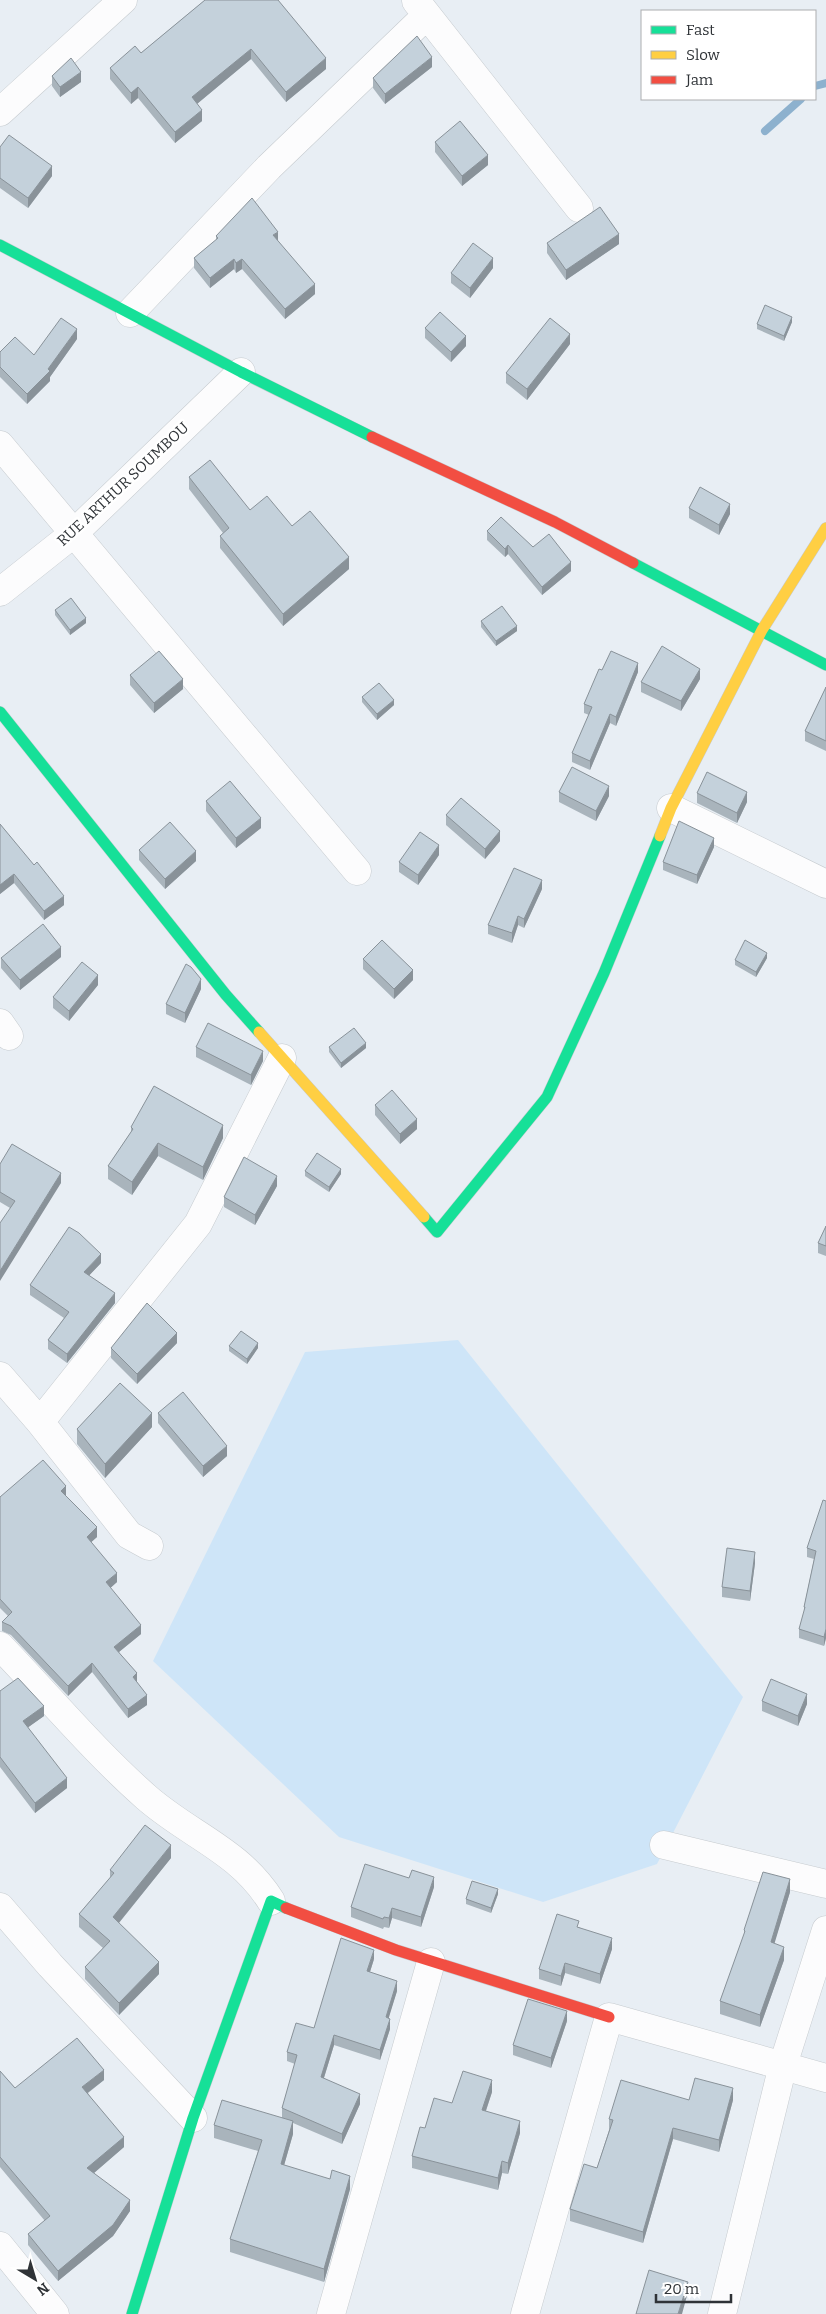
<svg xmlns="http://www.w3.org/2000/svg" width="826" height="2314" font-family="Bitter,serif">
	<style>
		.green { fill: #cee5f8 }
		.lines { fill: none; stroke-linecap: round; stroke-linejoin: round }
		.stream { stroke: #8db1ce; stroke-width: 8 }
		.street-casing { stroke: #c6cbcf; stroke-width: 29 }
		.fast-casing { stroke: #c6cbcf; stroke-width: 12 }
		.slow-casing { stroke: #c6cbcf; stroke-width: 12 }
		.jam-casing { stroke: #c6cbcf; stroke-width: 12 }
		.street { stroke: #fcfcfd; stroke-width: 28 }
		.fast { stroke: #16e098; stroke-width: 11 }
		.slow { stroke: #ffcf43; stroke-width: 11 }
		.jam { stroke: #f24e42; stroke-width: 11 }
		.wall { fill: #a9b4bc }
		.shaded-wall { fill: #899299 }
		.building { fill: #c4d1db; stroke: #899299 }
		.labels { text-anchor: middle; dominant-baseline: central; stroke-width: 5; stroke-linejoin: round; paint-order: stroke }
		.street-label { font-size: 15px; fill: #2f3337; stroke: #fff }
	</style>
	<rect width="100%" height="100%" fill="#e8eef4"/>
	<path class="green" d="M458 1340 743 1697 657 1864 543 1902 339 1837 153 1661 305 1352Z"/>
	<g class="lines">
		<path class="stream" d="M815 86 826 83
			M765 131 801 99"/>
		<g class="street-casing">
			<path id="street" d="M416 1 579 208
				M0 112 123 0
				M130 313 269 167 427 15
				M0 445 357 871
				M0 592 73 534 241 372
				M671 808 826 884
				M0 1023 9 1036
				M0 1376 40 1422 129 1535 149 1546
				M40 1422 198 1224 282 1058
				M0 1646C49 1697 94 1751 146 1797 189 1835 239 1850 271 1901
				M664 1845 826 1884
				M0 1907 50 1965 193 2118
				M0 2246 55 2314
				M331 2314 431 1962
				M525 2314 609 2017 826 2078
				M722 2314 783 2065 826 1930"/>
		</g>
		<g class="fast-casing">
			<path id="fast" d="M0 245 241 372 372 437
				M633 563 826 665
				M0 712 226 995 259 1032
				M424 1217 437 1232 547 1097 604 973 660 836
				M132 2314 193 2118 271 1901 286 1908"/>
		</g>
		<g class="slow-casing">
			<path id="slow" d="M660 836 671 808 762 630 826 528
				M259 1032 424 1217"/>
		</g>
		<g class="jam-casing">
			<path id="jam" d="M372 437 555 522 633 563
				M286 1908 396 1950 609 2017"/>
		</g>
		<use href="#street" class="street"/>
		<use href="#fast" class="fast"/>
		<use href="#slow" class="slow"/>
		<use href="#jam" class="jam"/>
	</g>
	<path class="wall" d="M205 0 326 69 286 102 251 59 197 104 202 121 175 143 138 98 131 104 110 79V68L141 53Z
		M432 67 385 104 373 88V78Z
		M52 76 81 82 60 97 52 86Z
		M435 142 488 165 462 186 435 152Z
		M0 147 52 176 28 208 0 188Z
		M216 236 278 241 315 294 285 319 242 269 236 273 234 269 210 288 194 268V258L216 240Z
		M547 243 619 244 566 280 547 253Z
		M493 268 470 298 451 283V273Z
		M792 322 784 341 757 329V324Z
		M425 328 466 346 451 362 425 338Z
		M77 339 50 377V381L27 404 0 377V352L34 355Z
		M570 344 527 400 506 383V373Z
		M189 477 250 510 292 526 349 569 283 626 220 548V536L223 533 189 489Z
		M689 508 730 514 719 535 689 518Z
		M487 531 533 547 571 571 542 595 508 554 505 557 487 540Z
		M55 610 86 623 70 635 55 615Z
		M481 621 517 631 496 646 481 627Z
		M602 670 638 672 616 726 610 723 590 770 572 762V753L589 715 584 713V704Z
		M130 675 183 689 154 713 130 685Z
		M700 679 681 711 641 692V682Z
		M826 687V751L805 741V731Z
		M362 697 394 705 377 720 362 702Z
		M559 792 609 796 596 821 559 802Z
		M697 793 747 802 737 823 697 803Z
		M206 801 261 828 236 848 206 811Z
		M446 815 500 841 485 859 446 825Z
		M0 824 64 905 44 920 14 883 0 894Z
		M714 847 697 884 663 870V862Z
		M139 850 196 861 165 889 139 860Z
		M439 855 418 885 399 872V862Z
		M542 889 524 928 518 925 512 943 488 934V925Z
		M61 957 20 990 1 968V958Z
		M767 958 756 977 735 965V960Z
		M363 959 413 980 394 999 363 969Z
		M98 985 69 1021 53 1008V997Z
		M201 989 185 1023 166 1014V1004Z
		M196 1047 263 1061 251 1085 196 1057Z
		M329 1047 366 1048 341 1068 329 1052Z
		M375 1105 417 1129 400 1144 375 1115Z
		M131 1127 223 1138 203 1180 158 1156 132 1195 108 1179V1166L131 1132Z
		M0 1164 61 1183 10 1208 0 1202Z
		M305 1171 341 1174 329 1192 305 1176Z
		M277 1186 255 1225 224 1207V1197Z
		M826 1226V1256L818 1253V1243Z
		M101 1263 89 1275 115 1303 67 1363 48 1349V1340L64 1318 30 1295V1285Z
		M177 1343 137 1384 111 1358V1348Z
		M229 1346 258 1348 247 1364 229 1351Z
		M158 1413 227 1456 203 1477 158 1423Z
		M152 1427 105 1478 77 1444V1429Z
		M66 1496 97 1537 91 1542 117 1582 110 1588 141 1634 119 1652 137 1682 147 1705 128 1718 92 1672 68 1696 11 1635 2 1631V1622L8 1616 0 1608V1497Z
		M826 1501V1638L824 1646 799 1638V1629L804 1613V1607L814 1559 807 1557V1548Z
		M755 1563 750 1601 722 1597V1587Z
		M0 1691 44 1716 28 1727 67 1788 35 1813 0 1767Z
		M762 1701 807 1704 798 1726 762 1711Z
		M171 1858 119 1923 159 1974 119 2015 85 1979V1967L103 1948 79 1927V1914L110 1878V1870Z
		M434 1887 421 1927 392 1918 389 1928 384 1927 383 1929 351 1917V1907Z
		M790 1892 774 1943 784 1960 760 2027 720 2014V2001L744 1935V1930Z
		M498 1894 491 1913 466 1904V1899Z
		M579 1927 612 1949 600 1984 565 1973 561 1986 539 1979V1969Z
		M374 1959 370 1972 397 1991 388 2018 390 2029 380 2060 334 2045 324 2078 360 2104 342 2144 293 2123V2134L284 2165 350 2189 324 2282 230 2252V2239L258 2151 214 2138V2125L282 2118V2108L295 2064 287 2061V2052L314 2028Z
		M567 2021 551 2068 513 2055V2045Z
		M0 2071 15 2088 104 2080 88 2093 124 2147 94 2173 130 2211 113 2236 58 2281 28 2245V2234L45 2221 0 2167Z
		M492 2092 486 2111 520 2133 508 2174 502 2173 498 2190 412 2168V2156L425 2128 452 2103Z
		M689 2100H733L719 2152 673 2139 643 2243 570 2221V2209L597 2168 609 2130V2119Z"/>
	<path class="shaded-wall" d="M251 49V59L192 108V97Z
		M432 57V67L385 104V94Z
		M326 58V69L286 102V92Z
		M81 72V82L60 97V87Z
		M138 87V98L131 104V93Z
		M202 110V121L175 143V132Z
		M488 155V165L462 186V176Z
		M52 166V176L28 208V198Z
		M278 232V242L273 235Z
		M619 234V244L566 280V270Z
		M493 258V268L470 298V288Z
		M234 259V269L210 288V278Z
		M242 259V269L236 273V263Z
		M315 284V294L285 319V309Z
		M792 317V322L784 341V336Z
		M77 329V339L50 377V381L27 404V394L48 369Z
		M570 334V344L527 400V389Z
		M466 336V346L451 362V352Z
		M730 504V514L719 535V525Z
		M508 545V554L505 557V549Z
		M349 557V569L283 626V614Z
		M571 562V571L542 595V587Z
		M86 618V623L70 635V630Z
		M517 626V631L496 646V641Z
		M638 663V672L616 726V717Z
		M700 669V679L681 711V701Z
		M183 679V689L154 713V703Z
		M394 700V705L377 720V714Z
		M610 714V723L590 770V761Z
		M609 786V796L596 821V811Z
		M747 792V802L737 823V813Z
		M261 818V828L236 848V838Z
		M500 831V841L485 859V849Z
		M714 838V847L697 884V875Z
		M439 845V855L418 885V875Z
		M196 851V861L165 889V879Z
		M14 874V883L0 894V885Z
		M542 880V889L524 928V919Z
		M64 896V905L44 920V911Z
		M518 916V925L512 943V933Z
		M61 947V957L20 990V980Z
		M767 953V958L756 977V972Z
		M413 970V980L394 999V989Z
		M98 975V985L69 1021V1011Z
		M201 979V989L185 1023V1013Z
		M366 1043V1048L341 1068V1063Z
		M263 1051V1061L251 1085V1075Z
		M417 1119V1129L400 1144V1134Z
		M223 1125V1138L203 1180V1167Z
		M158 1143V1156L132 1195V1182Z
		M341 1169V1174L329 1192V1187Z
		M61 1173V1183L0 1281V1271Z
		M277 1176V1186L255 1225V1215Z
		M101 1254V1263L84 1281V1272Z
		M115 1293V1303L67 1363V1354Z
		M177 1333V1343L137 1384V1374Z
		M258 1343V1348L247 1364V1359Z
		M152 1413V1427L105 1478V1464Z
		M227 1446V1456L203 1477V1466Z
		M66 1486V1496L61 1491Z
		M97 1527V1537L87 1546V1537Z
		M755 1552V1563L750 1601V1591Z
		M117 1573V1582L106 1592V1582Z
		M141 1625V1634L114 1656V1647Z
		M826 1629V1638L824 1646V1637Z
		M92 1663V1672L68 1696V1686Z
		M137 1673V1683L133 1677Z
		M807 1694V1704L798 1726V1716Z
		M147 1695V1705L128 1718V1709Z
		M44 1706V1716L23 1731V1721Z
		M67 1778V1788L35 1813V1803Z
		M171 1845V1858L113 1930V1917Z
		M434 1877V1887L421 1927V1917Z
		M790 1879V1892L771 1955V1942Z
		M498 1889V1894L491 1913V1908Z
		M392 1908V1918L389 1928V1918Z
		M612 1938V1949L600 1984V1974Z
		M784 1947V1960L760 2027V2015Z
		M374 1950V1959L367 1981V1971Z
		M159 1962V1974L119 2015V2003Z
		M565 1963V1973L561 1986V1976Z
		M397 1981V1991L386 2027V2017Z
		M567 2011V2021L551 2068V2058Z
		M390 2019V2029L380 2060V2050Z
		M334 2035V2045L321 2087V2077Z
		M104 2070V2080L82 2097V2087Z
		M492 2080V2092L482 2122V2110Z
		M733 2088V2100L719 2152V2140Z
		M360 2094V2104L342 2144V2134Z
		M293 2121V2134L281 2176V2164Z
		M520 2121V2133L508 2174V2163Z
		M673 2128V2139L643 2243V2232Z
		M124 2137V2147L87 2179V2168Z
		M502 2161V2173L498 2190V2178Z
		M350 2176V2189L324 2282V2269Z
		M130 2200V2211L113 2236 58 2281V2271Z
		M688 2282V2292L682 2314H678Z"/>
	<path class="building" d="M205 0H278L326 58 286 92 251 49 192 97 202 110 175 132 138 87 131 93 110 68 135 46 141 53Z
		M417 36 432 57 385 94 373 78Z
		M71 58 81 72 60 87 52 76Z
		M460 121 488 155 462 176 435 142Z
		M9 135 52 166 28 198 0 178V147Z
		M252 198 278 232 273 235 315 284 285 309 242 259 236 263 234 259 210 278 194 258 218 238 216 236Z
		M600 207 619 234 566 270 547 243Z
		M473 243 493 258 470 288 451 273Z
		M765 305 792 317 784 336 757 324Z
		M440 312 466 336 451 352 425 328Z
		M61 318 77 329 48 369 50 371 27 394 0 367V352L15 337 34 355Z
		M550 318 570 334 527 389 506 373Z
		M210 460 250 510 267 496 292 526 310 511 349 557 283 614 220 536 229 528 189 477Z
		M700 487 730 504 719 525 689 508Z
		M501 517 533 547 549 534 571 562 542 587 508 545 505 549 487 531Z
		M71 598 86 618 70 630 55 610Z
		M502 606 517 626 496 641 481 621Z
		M662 646 700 669 681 701 641 682Z
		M159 651 183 679 154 703 130 675Z
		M611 651 638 663 616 717 610 714 590 761 572 753 592 707 584 704 599 669 602 670Z
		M379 683 394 700 377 714 362 697Z
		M826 687V741L805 731Z
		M572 767 609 786 596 811 559 792Z
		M707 772 747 792 737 813 697 793Z
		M230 781 261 818 236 838 206 801Z
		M461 798 500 831 485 849 446 815Z
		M679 821 714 838 697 875 663 862Z
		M170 822 196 851 165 879 139 850Z
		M0 824 34 865 37 862 64 896 44 911 14 874 0 885Z
		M420 832 439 845 418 875 399 862Z
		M514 868 542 880 524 919 518 916 512 933 488 925Z
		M43 924 61 947 20 980 1 958Z
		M382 940 413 970 394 989 363 959Z
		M745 940 767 953 756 972 735 960Z
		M82 962 98 975 69 1011 53 997Z
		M186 964 191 967 201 979 185 1013 166 1004Z
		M208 1023 263 1051 251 1075 196 1047Z
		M354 1028 366 1043 341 1063 329 1047Z
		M154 1086 223 1125 203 1167 158 1143 132 1182 108 1166 133 1129 131 1127Z
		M392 1090 417 1119 400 1134 375 1105Z
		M12 1144 61 1173 0 1271V1223L15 1201 0 1192V1164Z
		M317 1153 341 1169 329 1187 305 1171Z
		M244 1157 277 1176 255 1215 224 1197Z
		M826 1226V1246L818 1243Z
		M69 1227 79 1233 101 1254 84 1272 115 1293 67 1354 48 1340 69 1312 30 1285Z
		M147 1303 177 1333 137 1374 111 1348Z
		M241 1331 258 1343 247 1359 229 1346Z
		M120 1383 152 1413 105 1464 77 1429Z
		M183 1392 227 1446 203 1466 158 1413Z
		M43 1460 66 1486 61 1491 97 1527 87 1537 117 1573 106 1582 141 1625 114 1647 137 1673 133 1677 147 1695 128 1709 92 1663 68 1686 11 1626 2 1622 12 1612 0 1599V1497Z
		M823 1500 826 1501V1629L824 1637 799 1629 805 1607H804L816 1551 807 1548Z
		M727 1548 755 1552 750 1591 722 1587Z
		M18 1678 44 1706 23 1721 67 1778 35 1803 0 1757V1691Z
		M771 1679 807 1694 798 1716 762 1701Z
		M145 1825 171 1845 113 1917 159 1962 119 2003 85 1967 110 1941 79 1914 114 1873 110 1870Z
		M365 1864 409 1878 412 1870 434 1877 421 1917 392 1908 389 1918 384 1917 383 1919 351 1907Z
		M763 1872 790 1879 771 1942 784 1947 760 2015 720 2001 745 1931 744 1930Z
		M472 1881 498 1889 491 1908 466 1899Z
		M557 1914 579 1921 577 1927 612 1938 600 1974 565 1963 561 1976 539 1969Z
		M341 1938 374 1950 367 1971 397 1981 386 2017 390 2019 380 2050 334 2035 321 2077 360 2094 342 2134 282 2108 297 2055 287 2052 296 2023 314 2028Z
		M528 1999 567 2011 551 2058 513 2045Z
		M77 2038 104 2070 82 2087 124 2137 87 2168 130 2200 113 2225 58 2271 28 2234 50 2216 0 2157V2071L15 2088Z
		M463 2071 492 2080 482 2110 520 2121 508 2163 502 2161 498 2178 412 2156 420 2127 425 2128 434 2098 452 2103Z
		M695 2078 733 2088 719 2140 673 2128 643 2232 570 2209 584 2164 597 2168 613 2120 609 2119 621 2080 689 2100Z
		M222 2100 293 2121 281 2164 330 2179 332 2170 350 2176 324 2269 230 2239 262 2140 214 2125Z
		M649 2270 688 2282 678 2314H636Z"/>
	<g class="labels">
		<g class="street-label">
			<text transform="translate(123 484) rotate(-43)">RUE ARTHUR SOUMBOU</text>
		</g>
	</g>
	<rect x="641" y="10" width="175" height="90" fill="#ffffff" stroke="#acadaf"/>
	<rect x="651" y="26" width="25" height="8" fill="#16e098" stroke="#acadaf"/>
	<text x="686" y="35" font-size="15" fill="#2f3337">Fast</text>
	<rect x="651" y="51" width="25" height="8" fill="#ffcf43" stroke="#acadaf"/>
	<text x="686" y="60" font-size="15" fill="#2f3337">Slow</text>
	<rect x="651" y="76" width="25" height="8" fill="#f24e42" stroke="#acadaf"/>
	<text x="686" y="85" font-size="15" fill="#2f3337">Jam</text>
	<g transform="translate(35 2279) rotate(142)" stroke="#ffffff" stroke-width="4" paint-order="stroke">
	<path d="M0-4L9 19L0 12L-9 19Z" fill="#2f3337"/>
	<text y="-8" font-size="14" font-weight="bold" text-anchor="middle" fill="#2f3337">N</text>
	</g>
	<path d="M656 2294v8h75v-8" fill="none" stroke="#2f3337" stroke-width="2.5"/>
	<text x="664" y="2294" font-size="15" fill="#2f3337" stroke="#ffffff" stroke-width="4" paint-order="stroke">20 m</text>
</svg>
